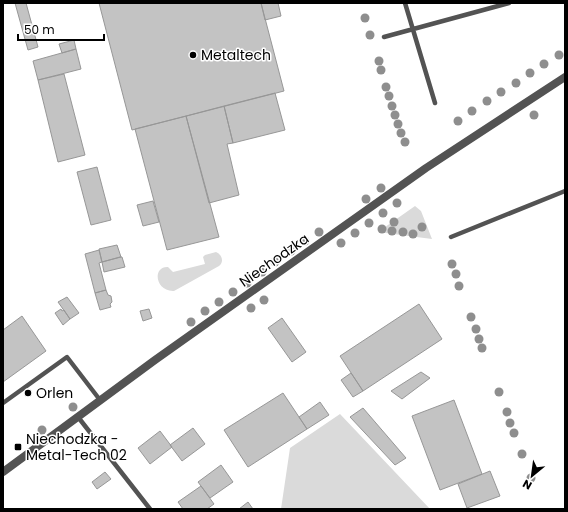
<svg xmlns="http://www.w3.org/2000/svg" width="568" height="512" font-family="Poppins,sans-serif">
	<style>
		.green { fill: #dadada }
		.building { fill: #c3c3c3; stroke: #979797 }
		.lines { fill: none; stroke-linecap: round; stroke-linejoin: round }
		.service { stroke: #535353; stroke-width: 4.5 }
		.tertiary { stroke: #535353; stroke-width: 8 }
		.tree { fill: #8e8e8e }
		.poi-dot { fill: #000; stroke: #fff; stroke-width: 1.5 }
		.labels { text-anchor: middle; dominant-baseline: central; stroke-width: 3; stroke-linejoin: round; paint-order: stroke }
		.poi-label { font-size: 14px; fill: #000; stroke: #fff; text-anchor: start }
		.street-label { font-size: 14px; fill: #000; stroke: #fff }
	</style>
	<rect width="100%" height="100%" fill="#fff"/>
	<path class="green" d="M415 206 421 211 432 239 378 232Z
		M216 252C221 254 225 261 219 266L174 291C155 292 152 266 168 267L173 272 205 264 203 257 205 255Z
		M340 414 430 509H281L290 448Z"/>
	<path class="building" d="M15 3H26L38 47 28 50Z
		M99 3H261L284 91 132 130Z
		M261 3H278L281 16 265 20Z
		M74 40 76 49 62 53 59 44Z
		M76 49 81 69 38 80 33 61Z
		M64 74 85 155 58 162 38 80Z
		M275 93 285 130 233 143 224 106Z
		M224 106 233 143 227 144 239 195 209 203 186 116Z
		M186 116 219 237 167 250 135 129Z
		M97 167 111 220 91 225 77 172Z
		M153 201 159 222 143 226 137 205Z
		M117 245 121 257 102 262 99 249Z
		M99 250 102 262 99 263 106 290 95 293 85 254Z
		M120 257H122L125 267 104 272 102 262Z
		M106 290 108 295 111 296 112 302 110 304 111 307 100 310 95 293Z
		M67 297 79 313 70 319 58 302Z
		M419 304 442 339 363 391 340 356Z
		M61 309 62 311 64 310 70 319 63 325 55 313Z
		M149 309 152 318 143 321 140 311Z
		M22 316 46 351 3 382V330Z
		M282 318 306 352 292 362 268 328Z
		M421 372 430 378 402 399 391 391Z
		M351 373 363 391 353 397 341 380Z
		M283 393 307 429 248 467 224 430Z
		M454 400 482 474 440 490 412 416Z
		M320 402 329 415 307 429 299 417Z
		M363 408 406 458 395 465 350 417Z
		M193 428 205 444 182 461 170 445Z
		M160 431 172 447 150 464 138 448Z
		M221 465 233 482 210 498 198 482Z
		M490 471 500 496 467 508 458 484Z
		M105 472 111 479 97 489 92 482Z
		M201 486 214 504 207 509H183L178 502Z
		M248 502 253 509H239Z"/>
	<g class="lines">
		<path class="service" d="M405 3 435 103
			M384 37 509 3
			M451 237 565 191
			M3 403 67 357 100 400
			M78 417 150 509"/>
		<path class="tertiary" d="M3 472 155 360 426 168 565 77"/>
	</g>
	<g class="tree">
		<circle cx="365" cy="18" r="4.5"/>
		<circle cx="370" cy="35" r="4.5"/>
		<circle cx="559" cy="55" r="4.5"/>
		<circle cx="379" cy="61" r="4.5"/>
		<circle cx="544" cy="64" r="4.5"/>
		<circle cx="381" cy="70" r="4.5"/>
		<circle cx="530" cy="73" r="4.5"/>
		<circle cx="516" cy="83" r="4.5"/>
		<circle cx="386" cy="87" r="4.5"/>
		<circle cx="501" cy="92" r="4.5"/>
		<circle cx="389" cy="96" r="4.5"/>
		<circle cx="487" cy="101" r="4.5"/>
		<circle cx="392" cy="106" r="4.5"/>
		<circle cx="472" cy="111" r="4.5"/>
		<circle cx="395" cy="115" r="4.5"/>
		<circle cx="534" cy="115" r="4.5"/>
		<circle cx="458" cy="121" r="4.5"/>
		<circle cx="398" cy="124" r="4.5"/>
		<circle cx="401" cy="133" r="4.5"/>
		<circle cx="405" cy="142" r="4.5"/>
		<circle cx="381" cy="188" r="4.5"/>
		<circle cx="366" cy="199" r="4.5"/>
		<circle cx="397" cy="203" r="4.5"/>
		<circle cx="383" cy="213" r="4.5"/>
		<circle cx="394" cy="222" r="4.5"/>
		<circle cx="369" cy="223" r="4.5"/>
		<circle cx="422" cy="227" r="4.5"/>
		<circle cx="382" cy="229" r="4.5"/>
		<circle cx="392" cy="231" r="4.5"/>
		<circle cx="319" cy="232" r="4.5"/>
		<circle cx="403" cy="232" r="4.5"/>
		<circle cx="355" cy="233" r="4.5"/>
		<circle cx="413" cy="234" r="4.5"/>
		<circle cx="305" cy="241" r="4.5"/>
		<circle cx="341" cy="243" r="4.5"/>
		<circle cx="291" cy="251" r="4.5"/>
		<circle cx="275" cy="262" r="4.5"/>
		<circle cx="452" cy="264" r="4.5"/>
		<circle cx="262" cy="272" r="4.5"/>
		<circle cx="456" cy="274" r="4.5"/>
		<circle cx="247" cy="283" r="4.5"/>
		<circle cx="459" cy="286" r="4.5"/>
		<circle cx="233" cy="292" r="4.5"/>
		<circle cx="264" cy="300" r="4.5"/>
		<circle cx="219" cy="302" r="4.5"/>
		<circle cx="251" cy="308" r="4.5"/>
		<circle cx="205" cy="311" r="4.5"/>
		<circle cx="471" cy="317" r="4.5"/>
		<circle cx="191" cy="322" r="4.5"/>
		<circle cx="476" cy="329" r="4.5"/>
		<circle cx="479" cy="339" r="4.5"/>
		<circle cx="482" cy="348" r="4.5"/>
		<circle cx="499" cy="392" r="4.5"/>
		<circle cx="73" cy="407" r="4.5"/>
		<circle cx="507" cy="412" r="4.5"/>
		<circle cx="510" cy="423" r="4.5"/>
		<circle cx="42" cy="430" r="4.5"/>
		<circle cx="514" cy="433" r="4.5"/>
		<circle cx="522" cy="454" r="4.5"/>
		<circle cx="531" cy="478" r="4.5"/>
	</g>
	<g class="poi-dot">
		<circle cx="193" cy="55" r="4"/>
		<circle cx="28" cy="393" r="4"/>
		<rect x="14" y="443" width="8" height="8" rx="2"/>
	</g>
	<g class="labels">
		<g class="poi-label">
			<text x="201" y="55">Metaltech</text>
			<text x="36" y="393">Orlen</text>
			<text x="26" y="439">Niechodzka -<tspan x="26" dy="16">Metal-Tech 02</tspan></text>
		</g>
		<g class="street-label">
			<text transform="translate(274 260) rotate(-35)">Niechodzka</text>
		</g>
	</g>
	<rect width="568" height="512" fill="none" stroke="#000000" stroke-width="8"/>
	<g transform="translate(532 476) rotate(209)" stroke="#ffffff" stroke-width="3" paint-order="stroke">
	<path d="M0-3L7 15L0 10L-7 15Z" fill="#000000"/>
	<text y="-6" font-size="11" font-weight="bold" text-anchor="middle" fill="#000000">N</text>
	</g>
	<path d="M18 34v6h86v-6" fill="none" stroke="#000000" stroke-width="2"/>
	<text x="24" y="34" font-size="12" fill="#000000" stroke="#ffffff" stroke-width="3" paint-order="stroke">50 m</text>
</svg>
